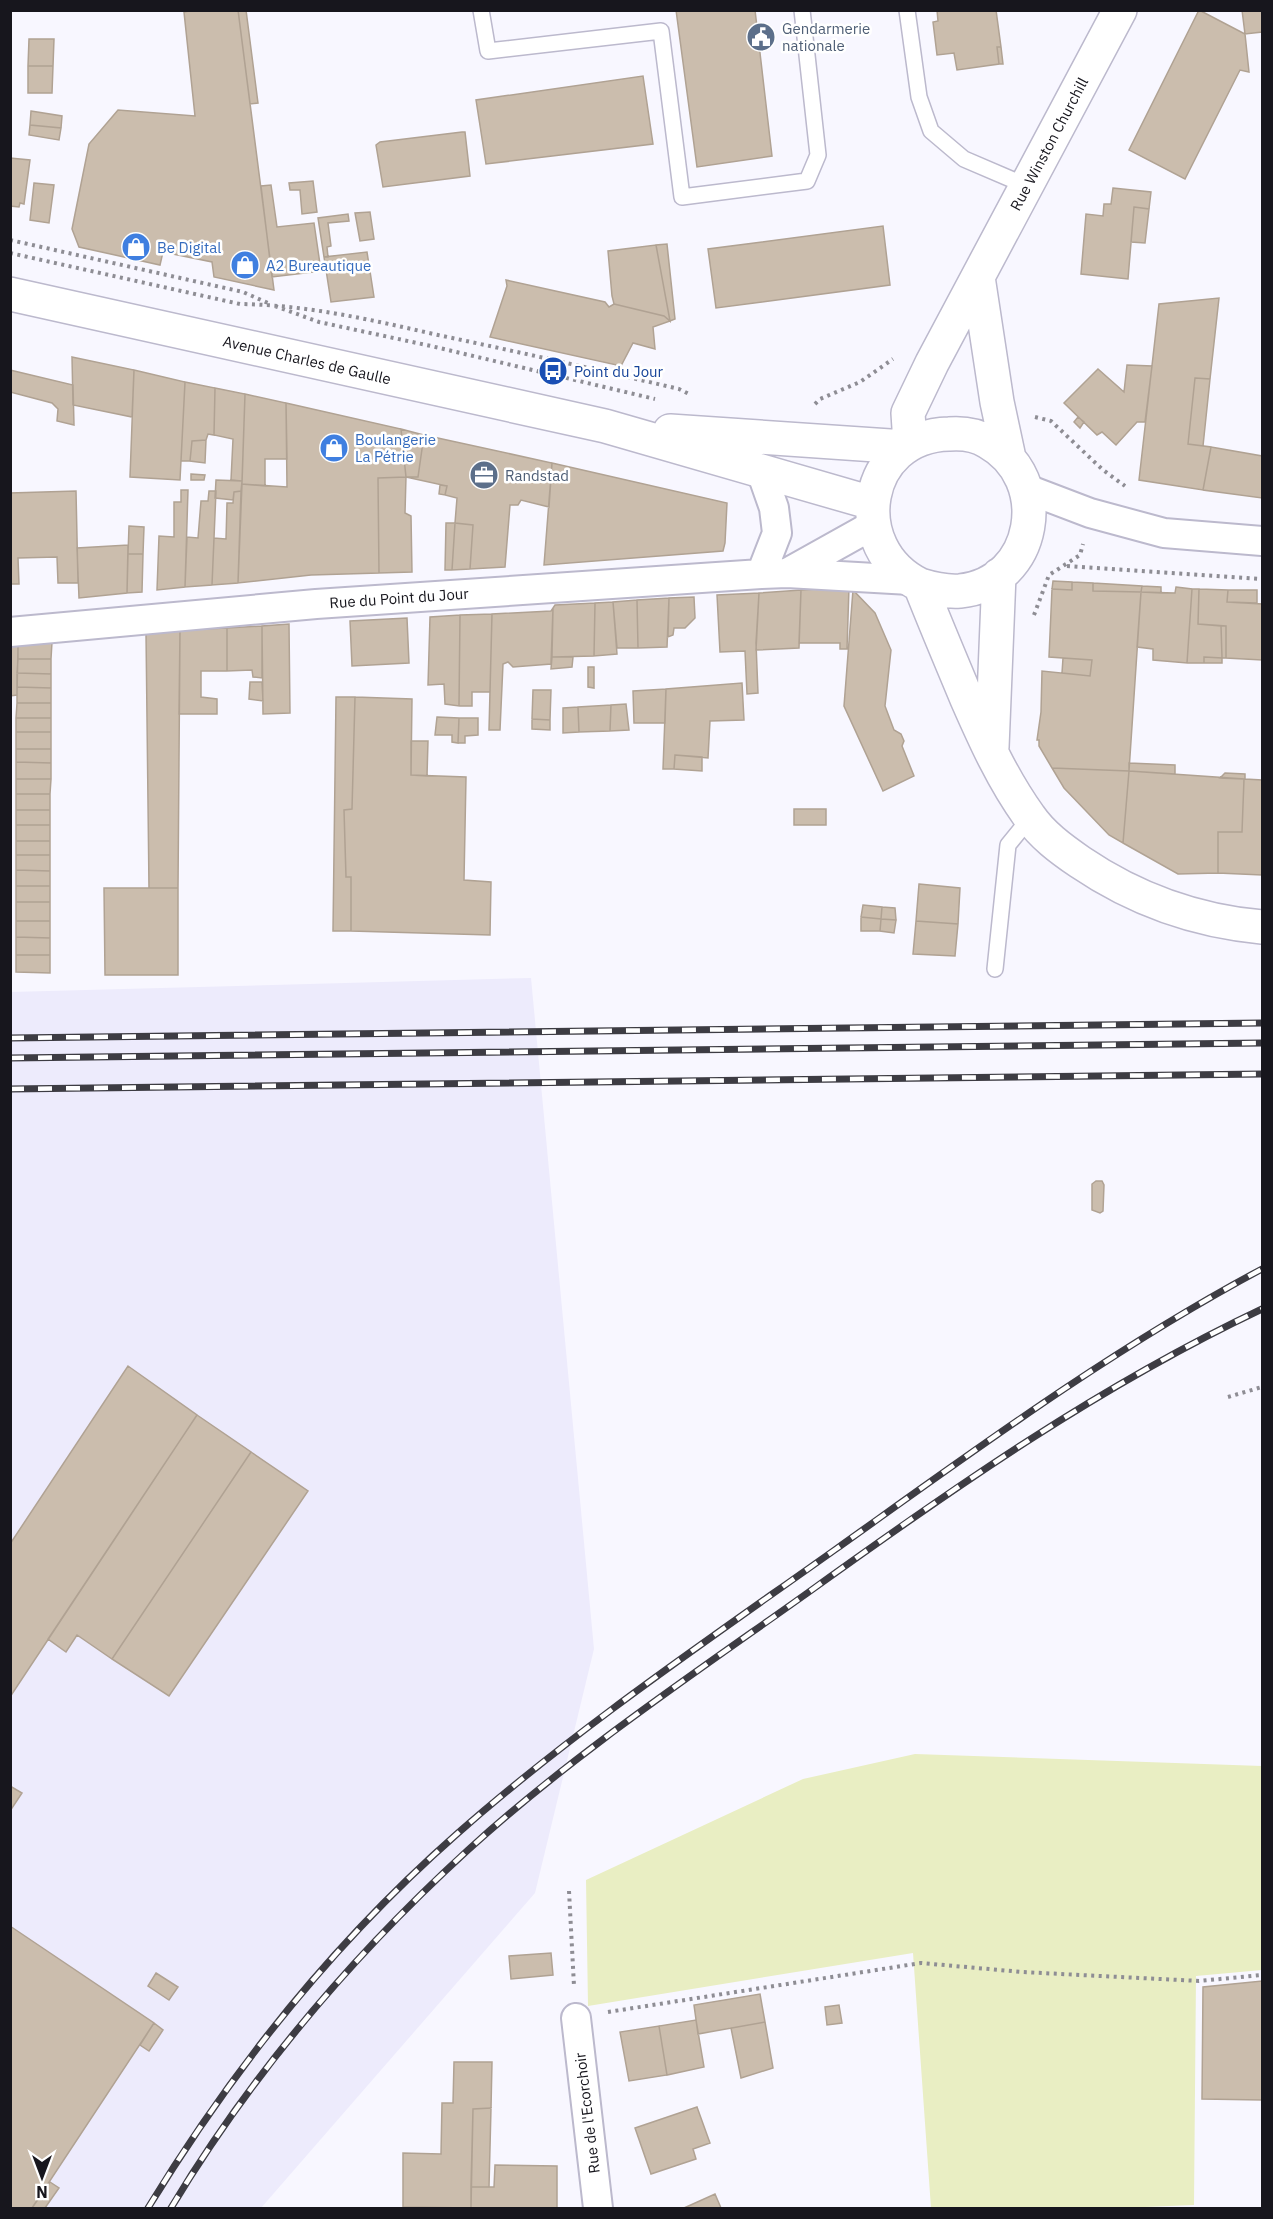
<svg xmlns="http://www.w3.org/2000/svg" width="1273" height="2219" font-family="'IBM Plex Sans',sans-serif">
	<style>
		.built { fill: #edebfc }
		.green { fill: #e9eec3 }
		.building { fill: #cbbdad; stroke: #b0a293; stroke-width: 1.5 }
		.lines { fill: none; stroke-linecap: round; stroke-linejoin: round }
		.service-casing { stroke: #bcb9cd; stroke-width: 18 }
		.minor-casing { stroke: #bcb9cd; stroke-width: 32 }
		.secondary-casing { stroke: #bcb9cd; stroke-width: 36 }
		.path { stroke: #8e8d94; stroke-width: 4; stroke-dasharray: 3 4.5; stroke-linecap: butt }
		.service { stroke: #fff; stroke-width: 15 }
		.minor { stroke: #fff; stroke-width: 28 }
		.secondary { stroke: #fff; stroke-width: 33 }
		.rail-casing { stroke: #3d3c43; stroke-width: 7 }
		.rail { stroke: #fff; stroke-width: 4.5; stroke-dasharray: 14; stroke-linecap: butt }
		.labels { text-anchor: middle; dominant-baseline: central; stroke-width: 5; stroke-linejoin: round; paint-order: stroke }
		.service-label { font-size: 15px; fill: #4e5e75; stroke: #fff; text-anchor: start }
		.street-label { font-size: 15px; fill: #17161d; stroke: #fff }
		.shop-label { font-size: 15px; fill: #366cbe; stroke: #fff; text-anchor: start }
		.transit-label { font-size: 15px; fill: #164399; stroke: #fff; text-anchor: start }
	</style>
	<rect width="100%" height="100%" fill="#f8f7ff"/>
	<path class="built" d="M531 978 594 1649 535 1893 261 2208H11L10 992Z"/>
	<path class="green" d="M915 1754 1262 1766V1970L1196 1976 1194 2205 1120 2208H931L913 1953 588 2006 586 1880 803 1779Z"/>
	<path class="building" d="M194 10H238L274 290 214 277 212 262 163 252 160 265 79 247 72 229 89 144 118 110 195 116 184 12Z
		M238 10H246L258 103 250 104Z
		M676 10H755L772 156 697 167Z
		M937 10H996L1001 47H997L999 64 957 70 954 53 937 55 933 22 938 21Z
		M1199 10 1245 34 1249 72 1240 70 1185 179 1129 150Z
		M1242 10H1262V32L1245 34Z
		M29 39H54L53 66H28Z
		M997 47H1001L1003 64H999Z
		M28 66H53L52 93H28Z
		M643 76 653 144 486 164 476 100Z
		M31 111 62 116 61 128 30 125Z
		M30 125 61 128 59 140 29 135Z
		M462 132H465L470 176 383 187 376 145 380 142Z
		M10 158 30 160 24 204 20 203 19 207 10 206Z
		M313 181 317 212 302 214 300 190H290L289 183Z
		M34 183 54 185 49 223 30 220Z
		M271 185 277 227 314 223 321 271 272 277 261 186Z
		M1113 188 1151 192 1149 209 1134 207 1128 279 1081 274 1086 214 1103 216 1104 204H1111Z
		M1134 207 1149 209 1145 243 1131 242Z
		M370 212 374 239 360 241 355 213Z
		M348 214 349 221 328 223 331 246 327 247 328 257H324L318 218Z
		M883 226 890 285 716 308 708 249Z
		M667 244 675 319 670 321 656 245Z
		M656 245 670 321 664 316 614 304 612 296 608 251Z
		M367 252 374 297 331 302 324 257Z
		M506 280 605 302 609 307 614 304 664 316 670 321 653 327 655 349 633 343 621 366 490 337 507 286Z
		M1219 298 1210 379 1195 378 1188 444 1211 447 1203 490 1139 480 1159 304Z
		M72 357 134 370 132 417 73 405Z
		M1127 365 1152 366 1145 422H1137L1116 445 1102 432 1097 435 1064 403 1098 369 1124 392Z
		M10 370 73 385 74 425 57 421 58 409 52 403 10 392Z
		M134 370 185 382 180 480 130 477Z
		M1195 378 1210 379 1203 446 1188 444Z
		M185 382 215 388 214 435 208 434 206 440 192 441 190 461H181Z
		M215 388 245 394 242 481 231 480 233 439 214 435Z
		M245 394 286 403 287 459H265V486L242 484Z
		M286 403 401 429 406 477 378 478 379 573 311 575 238 583 242 484 287 487Z
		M1078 417 1084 422 1080 428 1074 422Z
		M401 429 424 435 418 477H406Z
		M424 435 552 463 549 507 521 500 518 505H510L505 567 470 569 473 525 455 523 457 498 445 495 447 486 406 477H418Z
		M206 440 205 463 190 461 192 441Z
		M1211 447 1262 456V498L1203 490Z
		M552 463 727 503 725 543 723 551 544 565Z
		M191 474 205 475 204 480H191Z
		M406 477 405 513 411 516 412 572 379 573 378 478Z
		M216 480 242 481 241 491 234 492 233 500 215 498Z
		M440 485 447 486 445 495 439 494Z
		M181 490H188L185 587 157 590 159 536 174 537V502H181Z
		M76 491 78 583H58L57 557 18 558 19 584H10V493Z
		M209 491H216L212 585 185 587 187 537 198 538 201 501H208Z
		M241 491 238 583 212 585 214 538 226 539 227 503H233L234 492Z
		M446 523H455L452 570H445Z
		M455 523 473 525 470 569 452 570Z
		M129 526 144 527 143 554H128Z
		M128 545 127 593 79 598 77 548Z
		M128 554H143L142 592 127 593Z
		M1053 581 1072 582V590L1052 589Z
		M1072 582 1093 583V591L1141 592 1129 771 1052 768 1039 746V740H1037L1041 712 1042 671 1090 676 1092 660 1049 657 1052 589 1072 590Z
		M1093 583 1142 586 1141 592 1093 591Z
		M1142 586 1161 587V593L1141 592Z
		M849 587 847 649H840V643H799L801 590Z
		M1176 587 1192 589 1187 663 1153 660V649L1137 647 1141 592 1175 593Z
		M1192 589H1199L1198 624 1221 626 1222 658 1204 657V663H1187Z
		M1199 589 1228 590 1227 602 1262 604V660L1226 658V626L1198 624Z
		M801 590 799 648 756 650 759 593Z
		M853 590 875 613 891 650 885 706 894 730 901 734 904 741 902 746 914 776 883 791 844 706Z
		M1228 590H1257V603L1227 602Z
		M759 593 756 643 758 693 747 694 745 651 720 652 717 595Z
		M694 597 695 618 685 628H674L673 635 668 637 669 598Z
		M669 598 667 647 638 648 637 600Z
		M637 600 638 648H617L613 602Z
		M613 602 617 654 594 656 595 603Z
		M595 603 594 656 552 657 553 608 555 605Z
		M553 608 551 664 513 667 508 662 503 664 500 730H489L492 614 551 611Z
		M492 614 490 692H472V706H459L460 615Z
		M460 615 459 706 445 704 444 684 428 685 430 617Z
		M407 618 409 663 352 666 350 621Z
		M289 624 290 713 263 714 262 626Z
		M262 626V678L253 677 252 670 227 671V628Z
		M1221 626H1226V658H1222Z
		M227 628V671H201V697L217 699V714H179L180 630Z
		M180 630 178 888H149L146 633Z
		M52 642 51 659H18V645Z
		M18 645 17 695 10 696V646Z
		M552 657H573L572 667 551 669Z
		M1204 657 1222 658V663H1204Z
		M1063 658 1092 660 1090 676 1062 673Z
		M18 659H51V674L17 673Z
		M588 667H594V688L588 687Z
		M17 673 51 674V688L17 687Z
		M250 682H262L263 701 249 699Z
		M742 683 744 720 710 721 708 758 675 755 674 769H663L666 689Z
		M17 687 51 688V703H17Z
		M666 689 665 723H634L633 691Z
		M533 690H551L550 720 532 719Z
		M336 697H355L352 809 344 810 346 877H351V931H333Z
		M355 697 412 699 411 775 466 777 464 880 491 882 490 935 351 931V877H346L344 810 352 809Z
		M17 703H51V718H16Z
		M626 704 629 730 610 731 611 705Z
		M611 705 610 731 579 732 578 707Z
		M578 707 579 732 563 733V708Z
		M437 717 459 718 458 743 452 742V735H435Z
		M16 718H51V732H16Z
		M459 718H478V735L465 736V743H458Z
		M532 719 550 720V730L532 729Z
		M16 732H51V749H16Z
		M411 741H428L427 776 411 775Z
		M16 749H51V763L16 762Z
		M675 755 702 757V771L674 769Z
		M16 762 51 763V779H16Z
		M1129 763 1175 765V774L1129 771Z
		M1052 768 1129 771 1123 843 1109 835 1064 788Z
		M1129 771 1244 779 1242 832H1218V873L1178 874 1123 843Z
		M1225 773 1245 774V779L1262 780V875L1218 873V832H1242L1244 779 1220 778Z
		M16 779H51L50 794H16Z
		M16 794H50V810H16Z
		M794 809H826V825H794Z
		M16 810H50V825H16Z
		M16 825H50V841H16Z
		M16 841H50V855H16Z
		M16 855H50V871L16 870Z
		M16 870 50 871V886H16Z
		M919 884 960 888 958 924 916 921Z
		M16 886H50V902H16Z
		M104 888H178V975H105Z
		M16 902H50V921H16Z
		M863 905 882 907 881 919 861 917Z
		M882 907 895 908 896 920 881 919Z
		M861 917 881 919 880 931H861Z
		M881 919 896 920 894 933 880 931Z
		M16 921H50V938L16 937Z
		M916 921 958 924 955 956 913 954Z
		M16 937 50 938V955H16Z
		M16 955H50V973L16 972Z
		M1096 1181H1102L1104 1185 1103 1211 1100 1213 1092 1210V1184Z
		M128 1366 197 1415 10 1697V1544Z
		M197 1415 251 1452 112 1659 77 1635 66 1652 48 1639Z
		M251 1452 308 1491 169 1696 112 1659Z
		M10 1786 22 1793 10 1811Z
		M10 1926 154 2023 32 2208H10Z
		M551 1953 553 1975 511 1979 509 1956Z
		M156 1973 178 1987 169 2000 148 1986Z
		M1262 1981V2100L1202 2099 1203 1987Z
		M760 1994 765 2022 698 2034 694 2005Z
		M839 2005 842 2023 827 2025 825 2007Z
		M696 2020 704 2067 667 2075 659 2026Z
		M765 2022 773 2068 741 2078 731 2028Z
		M154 2023 163 2030 149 2051 140 2045Z
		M659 2026 667 2075 629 2081 620 2032Z
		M454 2062H492L491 2108 473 2109 471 2208 403 2207V2153L441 2154 442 2103H453Z
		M697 2107 710 2143 693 2149 696 2159 651 2174 635 2128Z
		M491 2108 489 2187H471L473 2109Z
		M495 2165 557 2166V2208H471V2187H494Z
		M50 2182 59 2188 45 2208H32Z
		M715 2194 721 2208H684Z"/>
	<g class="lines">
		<g class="service-casing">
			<path id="service" d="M481 10 488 51 661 31 682 197 807 181 818 155 802 10
				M907 10 919 97 931 131 964 159 1027 186
				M995 969 1008 845 1030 818"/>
		</g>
		<g class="minor-casing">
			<path id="minor" d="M761 471 774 508 777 533 761 574
				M1027 489 1090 513 1164 533 1262 541
				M787 573 873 525
				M10 632 316 604 761 574 787 573 910 580
				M576 2018 598 2208"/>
		</g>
		<g class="secondary-casing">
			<path id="secondary" d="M978 277 997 402 1009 458
				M10 294 605 426 872 503
				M670 431 905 447
				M910 444 908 413 932 363 1120 10
				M920 585C933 589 946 592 960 591 1037 583 1054 479 988 442 977 435 962 433 949 434 863 436 845 548 920 585 935 623 951 661 967 699 985 740 1003 780 1029 816 1042 835 1061 849 1080 862 1136 900 1195 921 1262 927
				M992 747 999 575"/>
		</g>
		<path class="path" d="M10 240 243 292 268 303
			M10 253 240 304C308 305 372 320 438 335 519 352 599 370 679 389L691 395
			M275 306 319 322 431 346 655 399
			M815 404 820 399 860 382 893 359
			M1035 417 1051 421 1103 470 1125 486
			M1067 566 1262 579
			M1034 615 1049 575 1080 555 1083 544
			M1228 1397 1262 1387
			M569 1891 574 1986
			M608 2012 921 1963 1022 1972 1199 1981 1262 1975"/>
		<use href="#service" class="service"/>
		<use href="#minor" class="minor"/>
		<use href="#secondary" class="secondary"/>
		<g class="rail-casing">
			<path id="rail" d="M10 1038 1262 1023
				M10 1058 1262 1043
				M10 1089 1262 1074
				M148 2208C232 2070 336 1940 458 1833 576 1729 708 1640 836 1549 975 1450 1112 1349 1262 1269
				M171 2208C251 2075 353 1955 468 1850 571 1756 692 1675 806 1594 952 1489 1099 1386 1262 1309"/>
		</g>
		<use href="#rail" class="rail"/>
	</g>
	<defs>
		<g id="civic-disc" transform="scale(1.5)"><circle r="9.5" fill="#5c6f8a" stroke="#fff"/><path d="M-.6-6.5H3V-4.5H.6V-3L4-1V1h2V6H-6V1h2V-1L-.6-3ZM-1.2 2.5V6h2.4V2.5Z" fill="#fff"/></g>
		<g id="shop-disc" transform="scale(1.5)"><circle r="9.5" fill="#3f7fe0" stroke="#fff"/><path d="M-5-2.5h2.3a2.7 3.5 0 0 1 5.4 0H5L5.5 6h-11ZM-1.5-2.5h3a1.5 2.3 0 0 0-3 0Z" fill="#fff"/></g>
		<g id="bus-disc" transform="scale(1.5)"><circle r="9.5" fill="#1a4fb4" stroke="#fff"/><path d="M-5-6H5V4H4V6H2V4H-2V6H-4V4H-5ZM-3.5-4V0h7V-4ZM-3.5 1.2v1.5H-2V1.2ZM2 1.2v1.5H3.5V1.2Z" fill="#fff"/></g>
		<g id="office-disc" transform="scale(1.5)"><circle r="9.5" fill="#5c6f8a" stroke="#fff"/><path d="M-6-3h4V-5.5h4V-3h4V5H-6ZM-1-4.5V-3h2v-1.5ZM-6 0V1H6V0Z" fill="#fff"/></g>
	</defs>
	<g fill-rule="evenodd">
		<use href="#civic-disc" x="761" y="37"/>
		<use href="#shop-disc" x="136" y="247"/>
		<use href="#shop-disc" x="245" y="265"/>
		<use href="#bus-disc" x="553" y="371"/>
		<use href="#shop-disc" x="334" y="448"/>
		<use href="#office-disc" x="484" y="475"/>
	</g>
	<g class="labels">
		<g class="service-label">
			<text x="782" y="28">Gendarmerie<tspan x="782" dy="17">nationale</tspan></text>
			<text x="505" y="475">Randstad</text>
		</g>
		<g class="street-label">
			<text transform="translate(1049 144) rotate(-62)">Rue Winston Churchill</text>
			<text transform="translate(307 360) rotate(13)">Avenue Charles de Gaulle</text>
			<text transform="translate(399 598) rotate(-4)">Rue du Point du Jour</text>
			<text transform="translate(587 2113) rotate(-97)">Rue de l'Ecorchoir</text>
		</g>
		<g class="shop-label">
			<text x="157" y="247">Be Digital</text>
			<text x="266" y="265">A2 Bureautique</text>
			<text x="355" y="439">Boulangerie<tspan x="355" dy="17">La Pétrie</tspan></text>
		</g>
		<g class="transit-label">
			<text x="574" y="371">Point du Jour</text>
		</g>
	</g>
	<rect width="1273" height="2219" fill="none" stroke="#17161d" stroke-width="24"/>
	<g transform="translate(42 2177) rotate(180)" stroke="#ffffff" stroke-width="4.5" paint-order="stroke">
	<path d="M0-4.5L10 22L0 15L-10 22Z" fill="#17161d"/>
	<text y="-9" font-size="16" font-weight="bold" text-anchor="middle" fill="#17161d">N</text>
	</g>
</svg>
